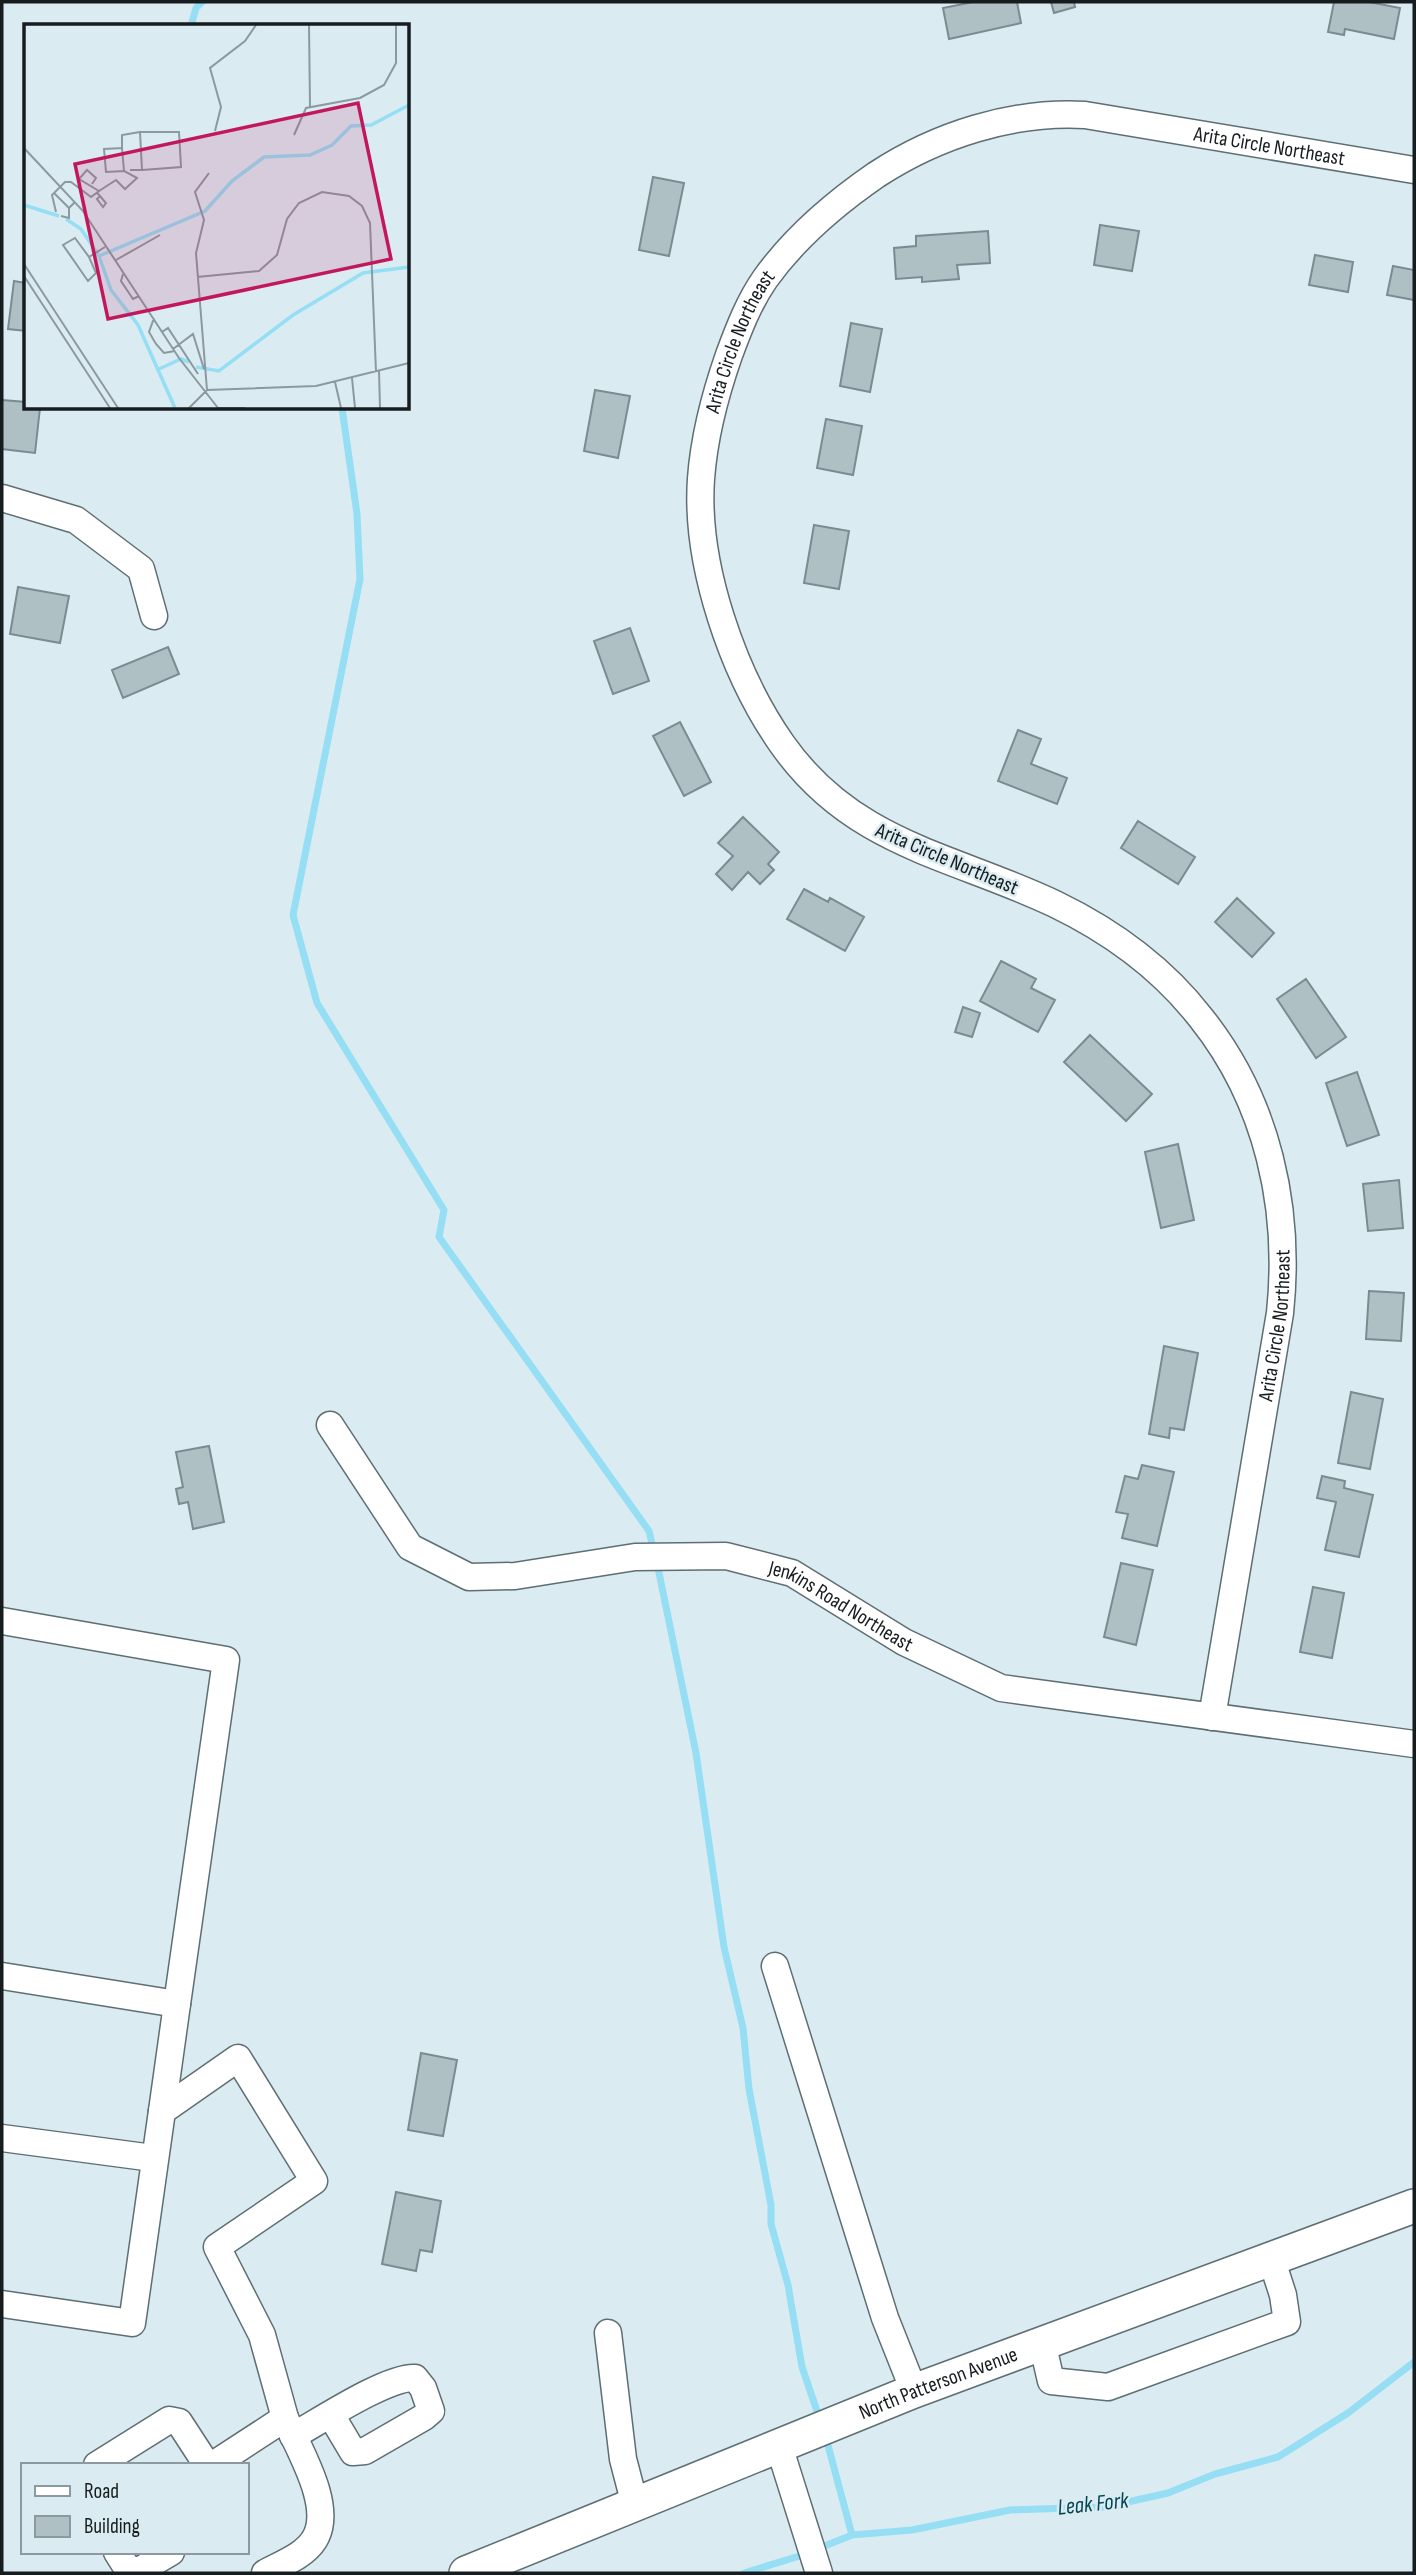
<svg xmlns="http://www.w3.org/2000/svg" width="1416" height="2575" font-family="'Sofia Sans Condensed',sans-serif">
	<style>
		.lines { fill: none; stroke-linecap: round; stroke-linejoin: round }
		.stream { stroke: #95def4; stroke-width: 7 }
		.building { fill: #afc0c5; stroke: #7b8b91; stroke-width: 2 }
		.minor-casing { stroke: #5e6e73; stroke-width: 29 }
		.major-casing { stroke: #5e6e73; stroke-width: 36 }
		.minor { stroke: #fff; stroke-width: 26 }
		.major { stroke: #fff; stroke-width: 33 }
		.labels { text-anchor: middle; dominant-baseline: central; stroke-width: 5; stroke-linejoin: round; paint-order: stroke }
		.street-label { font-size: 21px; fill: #171d1f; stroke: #daecf2 }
		.water-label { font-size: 23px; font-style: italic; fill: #024656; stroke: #daecf2 }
		.inset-river { fill: none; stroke: #95def4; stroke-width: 3.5 }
		.inset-road { fill: none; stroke: #8c999e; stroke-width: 2 }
		.view { fill: #c2185b; fill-opacity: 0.15; stroke: #c2185b; stroke-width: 3.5 }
		.inset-edge { fill: none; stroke: #171d1f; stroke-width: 3.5 }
	</style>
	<rect width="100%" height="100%" fill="#daecf2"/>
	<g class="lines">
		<path class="stream" d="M191 26 196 8 202 2
			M342 408 357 514 360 579 293 915 317 1003 444 1210 439 1237 649 1531 654 1552
			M657 1563 696 1753 724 1947 743 2028 749 2089 771 2205V2224L788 2285 802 2367 820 2420
			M826 2438 852 2535
			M817 2549 852 2535 912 2530 1010 2510 1105 2507 1168 2493 1215 2474 1278 2457 1348 2413 1414 2362
			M744 2573 806 2554"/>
	</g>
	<path class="building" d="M973 2H1017L1021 23 949 39 943 8Z
		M1051 2H1074L1075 7 1054 13Z
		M1334 2H1369L1400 8 1394 39 1345 29 1344 35 1328 32Z
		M653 177 684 183 669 256 639 250Z
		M1100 225 1139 231 1132 271 1094 265Z
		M988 231 990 263 957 265 959 279 922 282V277L896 279 894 248 916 246V236Z
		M1315 255 1353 262 1348 292 1309 285Z
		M1393 266 1414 270V300L1387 295Z
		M14 281 26 283V331L8 329Z
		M851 323 882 329 870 392 840 386Z
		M595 390 630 396 618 458 584 451Z
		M2 400 26 402V408H40L35 453 2 449Z
		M826 419 862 426 853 475 817 468Z
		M814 525 849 531 839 589 804 583Z
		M18 587 69 596 60 643 10 634Z
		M630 628 649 681 613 694 594 641Z
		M168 647 179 674 123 698 112 670Z
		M680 722 711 782 684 796 653 736Z
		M1018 730 1041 739 1031 764 1067 778 1057 804 998 781Z
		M743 817 779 852 768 864 774 870 760 884 748 872 732 890 716 874 733 856 718 843Z
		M1138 821 1195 857 1178 884 1121 848Z
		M804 889 828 902 830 898 864 917 845 951 787 919Z
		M1237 898 1274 933 1252 957 1215 922Z
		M1001 961 1036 979 1031 988 1055 1000 1038 1032 980 1001Z
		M1306 979 1346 1037 1316 1058 1277 999Z
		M963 1007 980 1013 972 1037 955 1032Z
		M1090 1035 1152 1094 1126 1121 1064 1062Z
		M1357 1072 1379 1135 1347 1146 1326 1083Z
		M1178 1144 1194 1220 1161 1228 1145 1152Z
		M1399 1180 1403 1228 1368 1231 1363 1184Z
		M1369 1291 1404 1293 1401 1341 1366 1339Z
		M1164 1346 1198 1353 1184 1430 1170 1428 1169 1438 1149 1434Z
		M1351 1392 1383 1399 1370 1469 1338 1463Z
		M209 1446 224 1522 193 1529 188 1502 179 1504 176 1489 183 1487 176 1452Z
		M1142 1465 1174 1472 1157 1546 1122 1538 1128 1514 1116 1512 1125 1476 1138 1479Z
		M1322 1476 1345 1481 1344 1488 1373 1495 1359 1557 1325 1550 1336 1502 1317 1498Z
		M1121 1563 1153 1570 1136 1645 1104 1637Z
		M1313 1587 1344 1593 1332 1658 1300 1652Z
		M421 2053 457 2060 443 2136 408 2130Z
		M396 2192 441 2201 432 2252 420 2250 416 2271 382 2264Z"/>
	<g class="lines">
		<g class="minor-casing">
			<g id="minor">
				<path d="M2 498 76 520 141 569 154 616"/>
				<path id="s1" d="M330 1425 410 1547 469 1577 515 1576 635 1557 726 1556 792 1573 904 1642 1001 1688 1414 1744"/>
				<path d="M2 1621 226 1660 177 2004"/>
				<path id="s2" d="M1212 1717 1280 1313C1291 1208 1268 1102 1201 1018 1163 969 1111 931 1055 904 952 855 853 845 782 744 733 674 695 565 701 479 704 437 715 395 729 355 739 328 749 302 765 279 795 237 834 204 876 175 937 135 1012 111 1085 115L1414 170"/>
				<path d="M775 1966 885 2318 914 2391"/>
				<path d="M2 1976 177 2004 162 2111"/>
				<path d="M2 2138 153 2158"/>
				<path d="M2 2304 132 2323 162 2111 238 2058 314 2181 217 2247 262 2335 285 2418"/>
				<path d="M608 2333 623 2459 635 2505"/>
				<path d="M1042 2342 1051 2381 1108 2387 1287 2322 1283 2295 1271 2258"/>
				<path d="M293 2436C320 2421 388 2376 415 2378L423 2388 431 2411 424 2417 365 2451 353 2452 331 2415"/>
				<path d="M779 2446 819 2573"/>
				<path d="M97 2465 169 2420 179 2422 207 2465"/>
				<path d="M213 2465 285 2418C299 2450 335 2508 314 2540 304 2556 281 2564 265 2573"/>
				<path d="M117 2552 127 2568 139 2571 171 2552"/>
			</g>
		</g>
		<g class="major-casing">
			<g id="major">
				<path id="s3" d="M466 2573 914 2391 1414 2206"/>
			</g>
		</g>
		<use href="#minor" class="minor"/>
		<use href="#major" class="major"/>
	</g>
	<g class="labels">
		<g class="street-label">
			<text stroke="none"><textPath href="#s2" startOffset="2286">Arita Circle Northeast</textPath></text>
			<text stroke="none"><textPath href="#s2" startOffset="1657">Arita Circle Northeast</textPath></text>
			<text transform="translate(947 859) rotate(23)">Arita Circle Northeast</text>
			<text stroke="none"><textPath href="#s2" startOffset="397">Arita Circle Northeast</textPath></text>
			<text stroke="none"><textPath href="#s1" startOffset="597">Jenkins Road Northeast</textPath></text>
			<text stroke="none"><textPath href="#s3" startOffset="509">North Patterson Avenue</textPath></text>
		</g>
		<g class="water-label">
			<text transform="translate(1093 2504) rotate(-6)">Leak Fork</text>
		</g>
	</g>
	<g transform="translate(24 24)">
		<rect width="385" height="385" fill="#daecf2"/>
		<path class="inset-river" d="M0 181 35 192M42 195 57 205 75 232 87 266 114 301 151 384M75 232 181 187 208 157 240 133 286 131 308 121 327 102 347 101 385 81M172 343 195 347 269 291 339 249 385 243M135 345 157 335 165 338"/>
		<path class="inset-road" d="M285 1 286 83M191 107 197 83 186 44 221 17 232 1M116 108H155L157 143 118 146M270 111 282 84 336 74 360 61 372 39V1M0 124 59 187 155 334 194 384M98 124V111L116 108 118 146H106M75 167 92 156 101 165 113 154 100 147 98 124 80 125 82 148 100 147M30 169 45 184M73 169 76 172 81 178 82 179 79 183 73 175 76 172M32 188 28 171 41 158H47L67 173 75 167 55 155 63 146 72 154 68 160M37 192 45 194V184L51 178M65 233 72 249 64 257 39 221 51 214 65 233 81 223M92 236 136 211M0 240 94 384M99 250 97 257 109 275 115 272M0 252 86 384M173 253 235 247 253 231 263 195 275 179 298 168 325 172 338 182 346 199 352 348M130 294 125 308 132 320 140 329 151 327M138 308 144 304 174 350M149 325 169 310 180 345M355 347 356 384M328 354 331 384M311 358 317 384M183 366 172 229 180 196 171 168 185 149M165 384 183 366 292 362 385 339M194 384H221"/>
		<path class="view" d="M334 79 367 235 84 295 51 140Z"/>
		<rect width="385" height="385" class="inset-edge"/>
	</g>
	<rect width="1416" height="2575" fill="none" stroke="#171d1f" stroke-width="7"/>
	<rect x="21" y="2463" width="228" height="91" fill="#daecf2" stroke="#8c999e" stroke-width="2"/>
	<rect x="35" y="2486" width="35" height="10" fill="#ffffff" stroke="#8c999e" stroke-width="2"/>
	<text x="84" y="2498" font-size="21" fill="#171d1f">Road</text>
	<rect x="35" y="2516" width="35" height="21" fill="#afc0c5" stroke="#8c999e" stroke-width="2"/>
	<text x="84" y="2533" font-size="21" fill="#171d1f">Building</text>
</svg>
